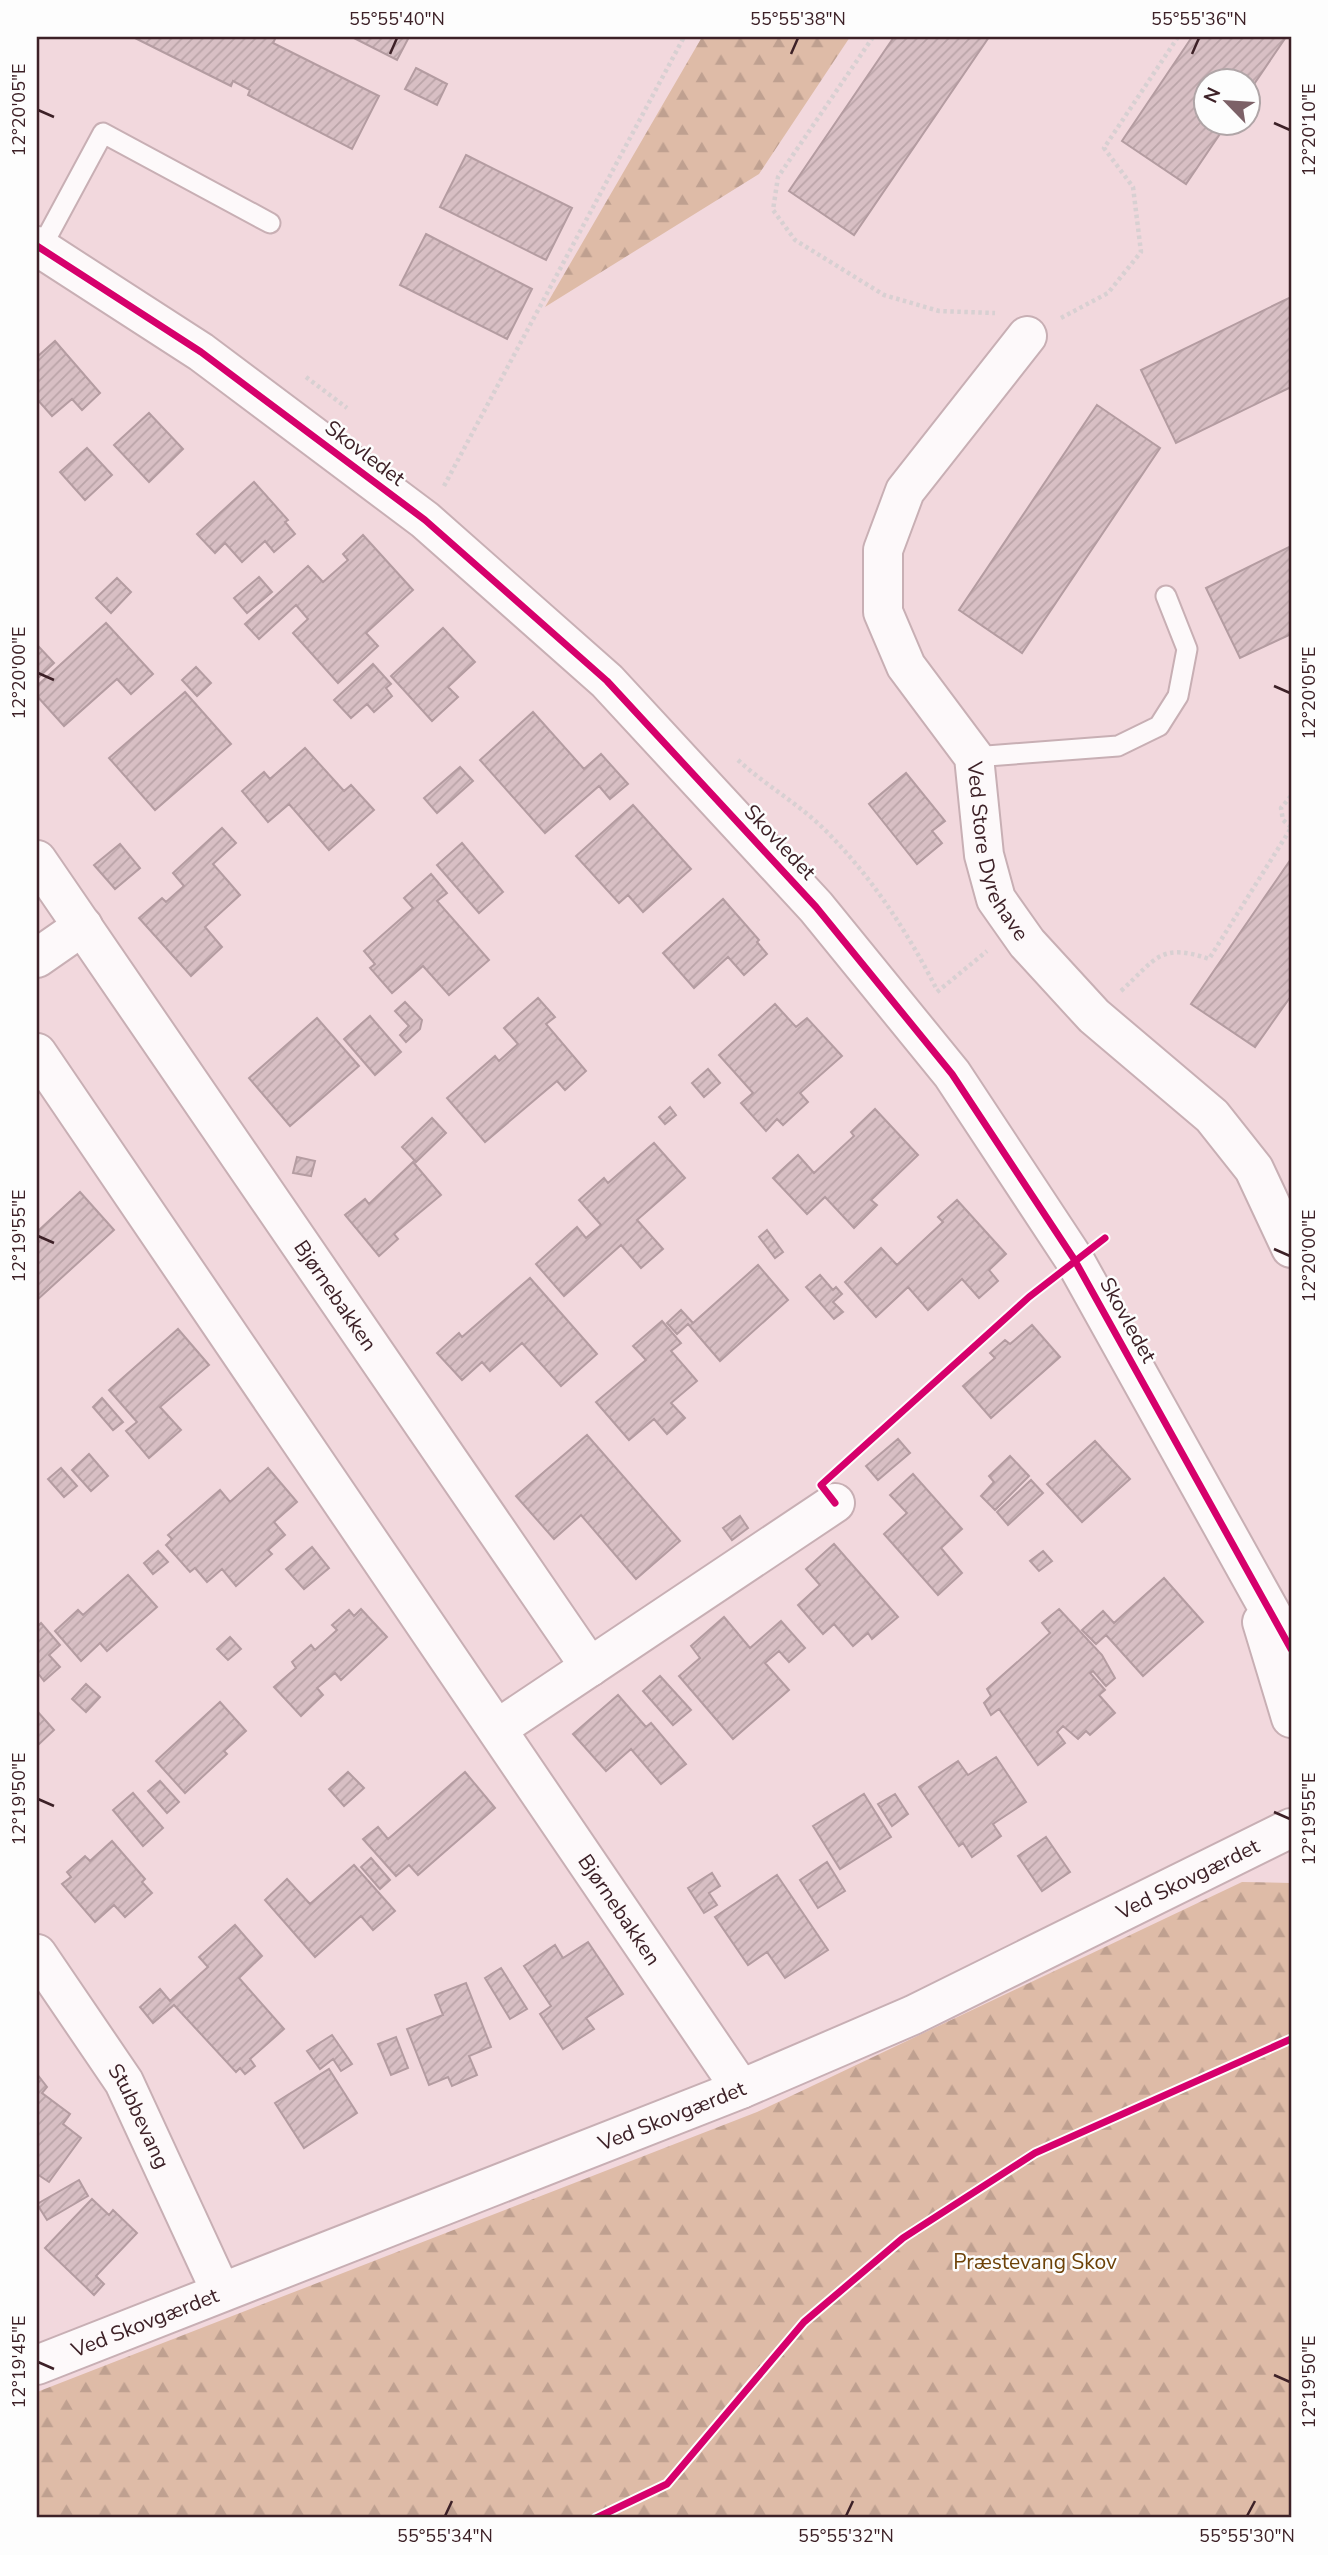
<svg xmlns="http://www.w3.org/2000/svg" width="1328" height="2555" font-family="'Nunito Sans',sans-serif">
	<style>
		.forest { fill: url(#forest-firs) }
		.building { fill: url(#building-hatch); stroke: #b49ca1; stroke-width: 2 }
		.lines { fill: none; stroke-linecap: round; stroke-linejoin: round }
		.lane-casing { stroke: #c8afb4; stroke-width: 23 }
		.street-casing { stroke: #c8afb4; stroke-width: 42 }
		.secondary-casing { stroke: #c8afb4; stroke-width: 42 }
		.path { stroke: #d8d0d2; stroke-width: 4.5; stroke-dasharray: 3.5 3.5; stroke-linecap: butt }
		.lane { stroke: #fdf9fa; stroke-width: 19 }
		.street { stroke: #fdf9fa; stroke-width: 38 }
		.secondary { stroke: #fdf9fa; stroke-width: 38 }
		.cycleway-casing { stroke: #fdfdfd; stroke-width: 11 }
		.cycleway { stroke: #d6006c; stroke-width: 7 }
		.ticks { fill: none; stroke: #3d2127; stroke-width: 2.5 }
		.labels { text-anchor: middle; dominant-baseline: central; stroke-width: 5; stroke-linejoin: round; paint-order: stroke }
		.street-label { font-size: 21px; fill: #3d2127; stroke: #fdfdfd }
		.park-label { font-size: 21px; fill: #6c4107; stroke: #fdfdfd }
		.neatline { fill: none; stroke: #3d2127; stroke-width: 2.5 }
		.ticks-label { font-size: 18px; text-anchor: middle; fill: #3d2127 }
	</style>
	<defs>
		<pattern id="forest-firs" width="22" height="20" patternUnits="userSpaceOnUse" patternTransform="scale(1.75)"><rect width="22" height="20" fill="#debba7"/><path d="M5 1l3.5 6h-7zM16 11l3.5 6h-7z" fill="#bfa090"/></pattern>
		<pattern id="building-hatch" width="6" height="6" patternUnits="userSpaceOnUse" patternTransform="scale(1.75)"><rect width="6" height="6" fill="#d8bfc4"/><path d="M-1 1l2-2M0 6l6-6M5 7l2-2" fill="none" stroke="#baa4a8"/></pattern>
	</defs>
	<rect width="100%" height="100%" fill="#f2d8dd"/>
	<path class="forest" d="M702 37H850L759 174 545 307Z
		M1242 1882 1291 1883V2518H37V2392L757 2112Z"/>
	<path class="building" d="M133 37H276L273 43 379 96 352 149 248 95 250 90 233 81 231 86Z
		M352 37H409L397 60Z
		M894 37H989L854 235 789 191Z
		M1192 37H1286L1248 93V80H1206V122H1228L1186 184 1122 141Z
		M416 68 447 84 437 105 405 89Z
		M466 155 572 208 546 260 440 207Z
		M426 234 532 289 507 339 400 285Z
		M1291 297V387L1176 443 1141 370Z
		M55 341 100 393 82 410 72 399 52 416 37 399V357Z
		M1097 405 1160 448 1022 653 959 610Z
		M149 413 183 449 149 482 114 445Z
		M87 448 112 475 85 500 60 472Z
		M254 482 288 520 285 522 295 534 274 552 265 541 242 562 225 543 215 553 197 534Z
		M363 535 413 590 366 633 378 646 338 683 293 633 308 619 296 605 259 639 245 624 308 566 323 582 348 560 343 554Z
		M1291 546V634L1240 658 1206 588Z
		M259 577 272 592 247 613 234 598Z
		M117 578 131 592 111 613 96 598Z
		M106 623 153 674 131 694 117 679 64 726 37 696V686Z
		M443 628 475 662 448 687 458 697 432 721 391 676Z
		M39 647 54 663 37 679V649Z
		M373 664 391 684 386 688 392 696 374 712 367 704 351 718 334 700Z
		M196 667 211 683 197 696 182 680Z
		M185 692 231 744 155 810 109 758Z
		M533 712 584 769 601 754 628 784 610 799 599 786 545 833 480 760Z
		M305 748 344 791 351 785 374 810 329 850 289 804 268 822 242 791 264 772 270 779Z
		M460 767 473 781 437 813 424 798Z
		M906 773 945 821 932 831 942 843 917 864 869 804Z
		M633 805 691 869 643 912 628 895 619 903 576 856Z
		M222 828 236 843 213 864 240 895 205 927 222 947 191 976 139 918 162 898 166 902 184 886 173 873Z
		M462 843 503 892 479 913 437 865Z
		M120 844 140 868 115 889 94 865Z
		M1291 859V996L1255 1047 1191 1004Z
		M431 874 447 893 437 901 489 960 449 995 423 966 392 993 370 968 375 964 364 951 413 908 404 898Z
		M723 899 759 940 757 942 767 954 744 975 728 957 694 988 663 953Z
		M538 998 555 1017 546 1024 586 1071 565 1090 557 1081 485 1142 447 1098 495 1056 499 1061 518 1044 504 1028Z
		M405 1002 422 1020 420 1029 406 1042 400 1035 409 1026 395 1011Z
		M775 1004 796 1027 807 1018 842 1056 800 1093 808 1102 783 1125 777 1119 766 1131 741 1103 753 1093 719 1055Z
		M370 1016 401 1052 375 1075 344 1039Z
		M317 1018 359 1066 290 1126 249 1078Z
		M708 1069 720 1083 704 1097 692 1083Z
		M670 1107 676 1115 665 1124 659 1117Z
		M875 1109 918 1155 871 1200 877 1205 854 1228 825 1197 807 1214 773 1178 798 1155 814 1173 854 1136 851 1132Z
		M432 1118 446 1133 416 1162 402 1147Z
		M654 1143 685 1178 637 1220 663 1249 641 1268 621 1245 564 1296 536 1264 577 1227 586 1238 601 1225 579 1200 604 1178 608 1183Z
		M297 1157 315 1161 311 1176 293 1173Z
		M413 1162 441 1195 394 1234 398 1239 379 1256 345 1215 365 1199 369 1204Z
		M80 1192 114 1230 37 1300V1232Z
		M957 1200 1006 1254 989 1270 998 1281 979 1298 962 1279 928 1310 908 1287 876 1317 845 1282 881 1248 897 1265 943 1222 938 1217Z
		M767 1230 783 1252 775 1258 759 1237Z
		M758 1265 788 1300 720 1361 688 1324 677 1334 667 1323 681 1310 693 1323Z
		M820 1275 833 1290 836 1287 842 1294 833 1302 843 1312 834 1319 806 1287Z
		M530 1278 597 1354 561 1386 522 1343 490 1371 482 1362 462 1380 437 1353 459 1333 462 1337Z
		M662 1321 681 1343 671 1351 697 1381 671 1403 685 1418 667 1434 654 1419 629 1440 596 1402 646 1360 633 1346Z
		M1032 1325 1060 1357 991 1418 963 1386 995 1358 990 1353 1005 1340 1010 1344Z
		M178 1329 209 1365 160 1407 181 1430 149 1458 126 1431 137 1422 109 1390Z
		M102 1398 123 1422 113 1430 93 1407Z
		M587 1435 680 1541 636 1579 581 1515 554 1539 516 1496Z
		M898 1439 910 1453 878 1480 866 1466Z
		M1095 1441 1130 1479 1082 1522 1047 1484Z
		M89 1454 108 1476 91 1491 72 1470Z
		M1010 1456 1029 1476 995 1510 981 1496 994 1482 989 1476Z
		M61 1468 77 1486 64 1497 48 1479Z
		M268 1468 297 1502 274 1522 285 1535 268 1550 272 1554 236 1586 222 1569 207 1582 195 1568 190 1572 166 1545 172 1539 168 1535 220 1490 230 1502Z
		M913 1474 962 1529 941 1548 962 1573 938 1595 884 1534 907 1513 890 1495Z
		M1031 1480 1043 1493 1008 1525 997 1512Z
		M740 1516 748 1528 732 1540 723 1528Z
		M834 1544 898 1617 872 1639 868 1633 853 1646 834 1624 823 1634 798 1605 820 1585 806 1569Z
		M312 1547 329 1568 304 1589 286 1569Z
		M158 1551 168 1562 153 1574 144 1563Z
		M1043 1551 1052 1561 1039 1571 1030 1561Z
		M128 1575 157 1607 107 1651 100 1643 81 1661 55 1631 78 1610 83 1615Z
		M1164 1578 1203 1622 1143 1676 1106 1635 1096 1644 1082 1630 1103 1611 1114 1623Z
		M361 1609 387 1637 341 1680 335 1673 317 1688 323 1695 301 1716 274 1687 296 1668 292 1662 311 1645 315 1650 337 1630 332 1625 349 1610 354 1616Z
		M1059 1609 1102 1655 1115 1678 1106 1686 1093 1671 1090 1673 1105 1690 1099 1695 1115 1713 1090 1735 1086 1731 1078 1739 1063 1726 1057 1732 1065 1743 1038 1765 999 1709 991 1715 984 1703 991 1696 987 1689 1050 1633 1042 1623Z
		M724 1617 750 1648 781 1621 805 1648 789 1662 779 1651 765 1663 789 1690 733 1739 679 1676 700 1658 691 1646Z
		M41 1623 60 1645 49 1655 60 1667 44 1681 37 1672V1627Z
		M230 1637 241 1649 228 1660 217 1649Z
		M660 1676 691 1710 673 1725 643 1691Z
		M86 1684 100 1697 86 1712 72 1699Z
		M618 1695 646 1727 651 1723 686 1764 661 1784 631 1749 606 1771 573 1734Z
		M220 1702 246 1731 224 1751 227 1754 185 1793 156 1761Z
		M37 1711 54 1730 37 1746Z
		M996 1757 1026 1802 993 1824 1001 1836 972 1857 963 1843 959 1846 919 1787 958 1761 968 1775Z
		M348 1772 364 1788 344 1806 329 1789Z
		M465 1772 495 1808 418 1875 409 1865 396 1876 363 1839 378 1827 388 1839Z
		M160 1781 179 1802 167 1813 148 1791Z
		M133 1793 163 1828 143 1846 113 1810Z
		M864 1794 891 1837 840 1869 813 1826Z
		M895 1794 908 1814 892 1826 878 1804Z
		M1046 1837 1070 1872 1042 1891 1018 1856Z
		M112 1841 145 1879 142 1882 152 1893 125 1917 114 1905 95 1922 62 1884 71 1877 67 1872 85 1856 90 1861Z
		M371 1858 390 1880 380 1889 361 1867Z
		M827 1862 845 1891 818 1908 800 1880Z
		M354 1865 395 1911 373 1930 361 1916 315 1957 265 1900 287 1879 310 1904Z
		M712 1873 720 1886 709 1893 717 1905 704 1913 688 1888Z
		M777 1875 828 1950 785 1978 767 1952 748 1965 715 1917Z
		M235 1925 262 1956 239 1978 284 2029 250 2059 255 2066 245 2074 240 2068 236 2072 174 2005 153 2023 140 2007 160 1989 170 2001 208 1967 199 1957Z
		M588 1942 623 1994 586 2018 594 2029 563 2049 540 2014 551 2006 524 1966 555 1945 563 1958Z
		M501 1968 527 2009 510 2019 485 1978Z
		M466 1983 491 2047 469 2056 477 2075 452 2086 448 2077 429 2085 407 2029 443 2015 435 1995Z
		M332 2035 352 2064 341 2071 333 2059 320 2069 307 2051Z
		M396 2037 408 2068 391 2075 378 2044Z
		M329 2069 357 2113 304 2148 275 2103Z
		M37 2074 47 2087 42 2093 70 2114 63 2124 81 2138 49 2182 37 2174Z
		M79 2180 88 2196 47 2220 37 2204Z
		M92 2199 109 2215 113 2210 137 2233 96 2276 104 2284 94 2295 45 2248Z"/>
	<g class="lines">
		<g class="lane-casing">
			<path id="lane" d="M41 248 103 133 270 223
				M974 757 1118 746 1159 726 1178 696 1187 649 1166 596"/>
		</g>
		<g class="street-casing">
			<g id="street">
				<path id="s1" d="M1027 336 905 491 883 550V612L906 666 974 757 984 855 996 899 1027 943 1094 1016 1212 1116 1254 1169 1291 1248"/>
				<path id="s2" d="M37 860 590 1667"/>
				<path d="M37 958 83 926"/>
				<path id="s3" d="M37 1053 741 2089"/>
				<path d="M497 1729 835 1503"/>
				<path id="s4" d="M37 1954 124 2082 221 2292"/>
				<path id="s5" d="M37 2365 741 2089 913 2015 1291 1828"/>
			</g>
		</g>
		<g class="secondary-casing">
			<path id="secondary" d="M37 246 201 352 425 520 607 681 816 907 952 1074 1074 1259 1291 1649
				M1262 1622 1291 1718"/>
		</g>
		<path class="path" d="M873 37 778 177 773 210 795 240 884 295 939 311 995 313
			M1061 318 1108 293 1141 252 1133 187 1104 148 1178 37
			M306 377 347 408
			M444 486 684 37
			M738 760C765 785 799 804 825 830 871 876 907 931 936 988
			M1291 796 1281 808 1283 820 1291 827
			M1121 991C1156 959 1160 942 1209 959L1291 828
			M937 992 987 951"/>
		<use href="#lane" class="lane"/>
		<use href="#street" class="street"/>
		<use href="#secondary" class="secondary"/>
		<g class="cycleway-casing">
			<path id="cycleway" d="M37 246 201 352 425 520 607 681 816 907 952 1074 1074 1259 1291 1649
				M835 1503 821 1485 1029 1297 1105 1238
				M596 2518 667 2484 804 2322 903 2238 1035 2153 1291 2039"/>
		</g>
		<use href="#cycleway" class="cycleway"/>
	</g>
	<path class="ticks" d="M390 54 397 38M791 54 798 38M1192 54 1199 38M38 110 54 117M1274 123 1290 130M38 673 54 680M1274 686 1290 693M38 1236 54 1243M1274 1249 1290 1256M38 1799 54 1806M1274 1812 1290 1819M38 2362 54 2369M1274 2375 1290 2382M445 2516 452 2501M846 2516 853 2501M1247 2516 1255 2501"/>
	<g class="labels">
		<g class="street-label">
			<text transform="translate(365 453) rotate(37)">Skovledet</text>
			<text transform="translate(780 842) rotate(47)">Skovledet</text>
			<text stroke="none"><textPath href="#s1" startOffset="593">Ved Store Dyrehave</textPath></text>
			<text stroke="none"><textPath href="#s2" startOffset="528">Bjørnebakken</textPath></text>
			<text transform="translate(1128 1320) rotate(61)">Skovledet</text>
			<text stroke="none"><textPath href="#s5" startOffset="1250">Ved Skovgærdet</textPath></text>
			<text stroke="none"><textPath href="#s3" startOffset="1036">Bjørnebakken</textPath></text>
			<text stroke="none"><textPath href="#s5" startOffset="682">Ved Skovgærdet</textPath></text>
			<text stroke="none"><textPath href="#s4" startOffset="192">Stubbevang</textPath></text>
			<text stroke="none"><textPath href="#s5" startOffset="116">Ved Skovgærdet</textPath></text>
		</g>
		<g class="park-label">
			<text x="1035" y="2262">Præstevang Skov</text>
		</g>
	</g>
	<rect width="1328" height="2555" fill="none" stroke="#fdfdfd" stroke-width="77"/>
	<g transform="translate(1227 102) rotate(295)"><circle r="33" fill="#fdfdfd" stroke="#b0a5a7" stroke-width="2"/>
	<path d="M0-5L12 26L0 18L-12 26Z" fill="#7c6167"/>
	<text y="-10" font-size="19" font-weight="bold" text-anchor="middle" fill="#3d2127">N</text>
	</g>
	<rect x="38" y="38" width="1252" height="2478" class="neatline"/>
	<g class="ticks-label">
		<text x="397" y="25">55°55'40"N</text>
		<text x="798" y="25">55°55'38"N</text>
		<text x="1199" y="25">55°55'36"N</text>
		<text transform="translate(19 110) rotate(-90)" y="6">12°20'05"E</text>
		<text transform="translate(1309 130) rotate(-90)" y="6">12°20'10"E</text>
		<text transform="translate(19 673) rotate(-90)" y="6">12°20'00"E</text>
		<text transform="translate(1309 693) rotate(-90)" y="6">12°20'05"E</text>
		<text transform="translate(19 1236) rotate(-90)" y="6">12°19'55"E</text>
		<text transform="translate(1309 1256) rotate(-90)" y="6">12°20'00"E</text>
		<text transform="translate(19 1799) rotate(-90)" y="6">12°19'50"E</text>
		<text transform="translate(1309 1819) rotate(-90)" y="6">12°19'55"E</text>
		<text transform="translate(19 2362) rotate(-90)" y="6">12°19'45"E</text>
		<text transform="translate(1309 2382) rotate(-90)" y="6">12°19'50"E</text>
		<text x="445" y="2542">55°55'34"N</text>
		<text x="846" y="2542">55°55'32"N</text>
		<text x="1247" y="2542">55°55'30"N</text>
	</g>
</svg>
